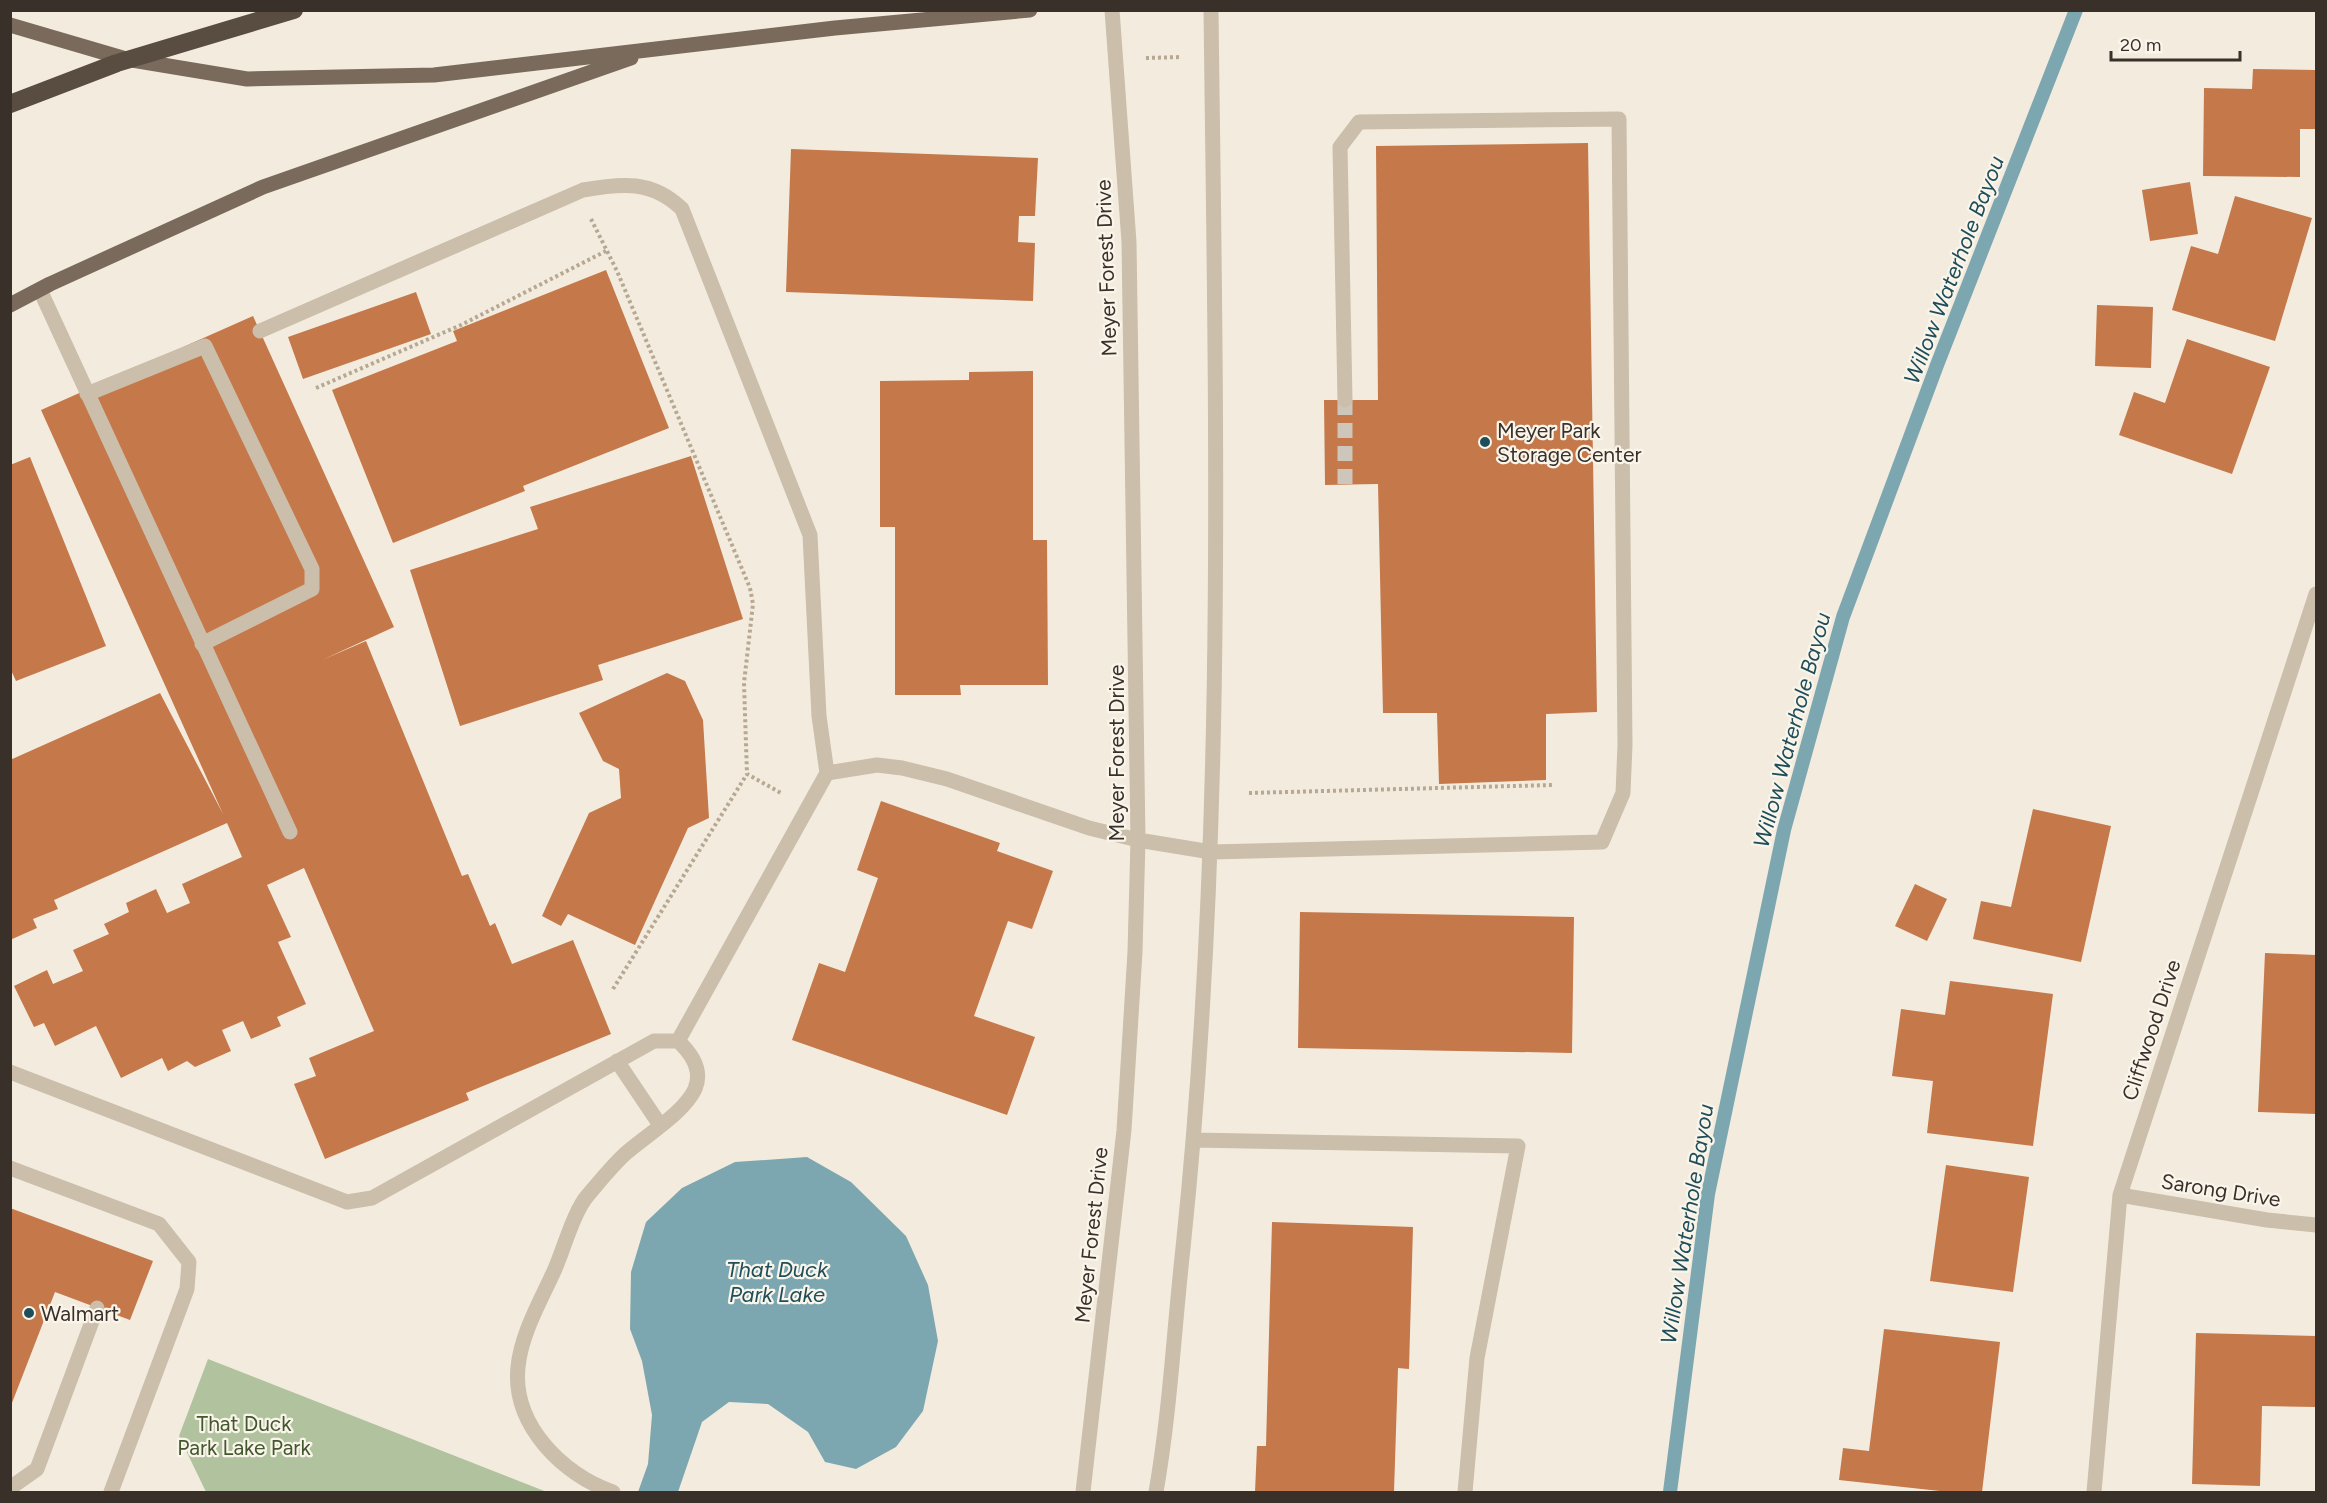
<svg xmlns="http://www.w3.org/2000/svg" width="2327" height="1503" font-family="Figtree,sans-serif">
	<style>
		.green { fill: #b1c29e }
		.water { fill: #7da7b0 }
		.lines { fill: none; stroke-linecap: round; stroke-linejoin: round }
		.stream { stroke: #7da7b0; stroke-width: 14 }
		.building { fill: #c5784a }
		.minor-tunnel { stroke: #cec6ba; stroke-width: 15; stroke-dasharray: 15 8; stroke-linecap: butt }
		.path { stroke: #b7a894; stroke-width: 4; stroke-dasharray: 3 3; stroke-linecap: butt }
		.minor { stroke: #cbbeaa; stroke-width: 15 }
		.major { stroke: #7a6a5b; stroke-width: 15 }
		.highway-bridge { stroke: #594c41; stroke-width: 18 }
		.poi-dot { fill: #1f4e5a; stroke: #faf5eb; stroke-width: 2 }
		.labels { text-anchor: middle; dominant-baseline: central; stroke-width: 4.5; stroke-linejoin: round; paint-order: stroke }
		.street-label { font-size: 21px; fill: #39302a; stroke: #faf5eb }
		.poi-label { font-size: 21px; fill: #39302a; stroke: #faf5eb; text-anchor: start }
		.park-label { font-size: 21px; fill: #42572d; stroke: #faf5eb }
		.water-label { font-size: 22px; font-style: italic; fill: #1f4e5a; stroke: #faf5eb }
	</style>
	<rect width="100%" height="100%" fill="#f3ecde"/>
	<path class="green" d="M208 1359 547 1492H206L179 1436Z"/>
	<path class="water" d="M807 1157 851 1182 906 1236 928 1285 938 1341 923 1411 896 1447 856 1469 825 1462 808 1432 768 1404 729 1402 702 1422 678 1492H638L648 1464 652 1415 642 1361 630 1329 631 1272 646 1222 682 1188 735 1162Z"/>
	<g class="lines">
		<path class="stream" d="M1670 1492 1708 1194 1784 830 1843 617 1937 365 2076 10"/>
	</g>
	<path class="building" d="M2253 69 2316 70V129H2300V177L2203 176 2204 88 2252 89Z
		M1588 143 1597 712 1546 714V780L1439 784 1437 713H1383L1378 484 1325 485 1324 400H1378L1376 146Z
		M791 149 1038 158 1035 216H1019L1018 242 1035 243 1033 301 786 292Z
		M2190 182 2198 234 2150 241 2142 190Z
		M2235 196 2312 218 2275 341 2172 310 2191 246 2218 254Z
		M606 270 669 428 523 486 525 491 393 543 332 390 457 341 453 331Z
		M416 292 431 334 303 379 288 337Z
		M2097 305 2153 307 2151 368 2095 366Z
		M253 316 394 627 322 660 366 641 462 876 468 874 490 926 495 923 512 964 573 940 611 1034 466 1093 469 1100 325 1159 294 1084 316 1076 309 1058 374 1031 304 868 267 885 291 937 278 942 306 1004 277 1017 281 1026 251 1039 243 1021 222 1030 231 1051 195 1067 187 1061 168 1071 162 1058 121 1078 96 1026 55 1046 44 1023 34 1027 14 986 47 970 53 984 83 971 73 950 109 934 104 924 129 912 126 903 156 889 167 913 190 903 182 884 242 857 227 823 54 900 58 909 33 919 37 928 10 940V760L160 693 223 814 41 410Z
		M2187 339 2270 367 2232 474 2119 435 2134 392 2165 403Z
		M1033 371V540H1047L1048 685H960L961 695H895V527H880V381L969 380V372Z
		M691 456 743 619 598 665 603 680 460 726 410 570 538 529 530 507Z
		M30 457 106 646 16 681 10 668V465Z
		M667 673 685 681 703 720 709 818 688 828 635 945 568 914 561 926 542 916 589 813 621 798 619 769 603 761 579 713Z
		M881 801 1000 843 997 851 1053 871 1032 929 1008 921 974 1016 1035 1037 1007 1115 792 1040 819 963 845 972 878 878 857 870Z
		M2033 809 2111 826 2081 962 1973 939 1981 901 2011 907Z
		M1915 884 1947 899 1927 941 1895 926Z
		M1300 912 1574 917 1572 1053 1298 1048Z
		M2265 953 2316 955V1114L2258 1112Z
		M1950 981 2053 994 2033 1146 1927 1133 1933 1081 1892 1076 1901 1009 1945 1015Z
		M1946 1165 2029 1177 2013 1292 1930 1281Z
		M10 1208 153 1261 130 1320 55 1292 10 1408Z
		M1272 1222 1413 1227 1409 1369 1398 1368 1394 1492H1255L1257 1446H1266Z
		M1884 1329 2000 1342 1982 1492H1949L1839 1480 1843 1448 1869 1451Z
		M2196 1333 2316 1336V1407L2262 1406 2260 1486 2192 1484Z"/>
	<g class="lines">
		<path class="minor-tunnel" d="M1345 400V484"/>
		<path class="path" d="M1146 58 1181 57
			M591 219 617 271 750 588 753 604 744 683 747 774 781 793
			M316 388 461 325 606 251
			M1249 793 1552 785
			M613 989 747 774"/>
		<path class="minor" d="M40 290 290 832
			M260 331 583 190C622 183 652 180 682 209L810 535 819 716 827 773 678 1041
			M87 394 205 346 312 569V589L202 644
			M827 773 877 765 902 768 947 779 1089 828 1138 840 1211 852 1602 842 1623 793 1625 745 1619 119 1359 122 1340 147 1345 400
			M617 1061 660 1125
			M10 1072 347 1202 372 1198 654 1041H678C691 1053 703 1070 695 1089 684 1113 645 1136 625 1154 612 1166 600 1181 588 1195 574 1211 564 1248 555 1269 541 1300 521 1334 518 1367 512 1425 563 1475 613 1492
			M1194 1140 1518 1146 1477 1358 1465 1492
			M10 1168 159 1224 189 1262 187 1289 111 1492
			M2120 1195 2267 1220 2316 1225
			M10 1488 37 1469 97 1308
			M1083 1492 1124 1130 1135 952 1138 840 1129 242 1112 10
			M1156 1492C1170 1412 1174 1329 1183 1248 1226 837 1216 423 1211 10
			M2094 1492 2120 1195 2316 594"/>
		<path class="major" d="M10 25 126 59 247 79 434 75 835 28 1030 10
			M10 305 50 284 263 187 631 58"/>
		<path class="highway-bridge" d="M10 104 117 63 294 10"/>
	</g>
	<g class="poi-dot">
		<circle cx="1485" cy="442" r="6"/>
		<circle cx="29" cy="1313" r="6"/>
	</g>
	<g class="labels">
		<g class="street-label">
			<text transform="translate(1106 268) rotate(-92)">Meyer Forest Drive</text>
			<text transform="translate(1116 753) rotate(-90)">Meyer Forest Drive</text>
			<text transform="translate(2151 1030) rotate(-72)">Cliffwood Drive</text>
			<text transform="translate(2221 1190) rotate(9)">Sarong Drive</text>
			<text transform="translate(1091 1235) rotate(-84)">Meyer Forest Drive</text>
		</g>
		<g class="poi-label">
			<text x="1497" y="430">Meyer Park<tspan x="1497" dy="24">Storage Center</tspan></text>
			<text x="41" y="1313">Walmart</text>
		</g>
		<g class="park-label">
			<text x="244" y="1423">That Duck<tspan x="244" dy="24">Park Lake Park</tspan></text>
		</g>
		<g class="water-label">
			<text transform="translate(1954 270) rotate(-69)">Willow Waterhole Bayou</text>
			<text transform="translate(1792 730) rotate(-75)">Willow Waterhole Bayou</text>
			<text transform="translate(1687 1224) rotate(-81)">Willow Waterhole Bayou</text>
			<text x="777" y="1269">That Duck<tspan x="777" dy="25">Park Lake</tspan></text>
		</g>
	</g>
	<rect width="2327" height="1503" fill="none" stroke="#39302a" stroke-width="24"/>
	<path d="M2111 51v9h129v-9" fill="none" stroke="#39302a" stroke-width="3"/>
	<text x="2120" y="51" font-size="18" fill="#39302a" stroke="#faf5eb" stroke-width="4.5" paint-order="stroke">20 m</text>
</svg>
